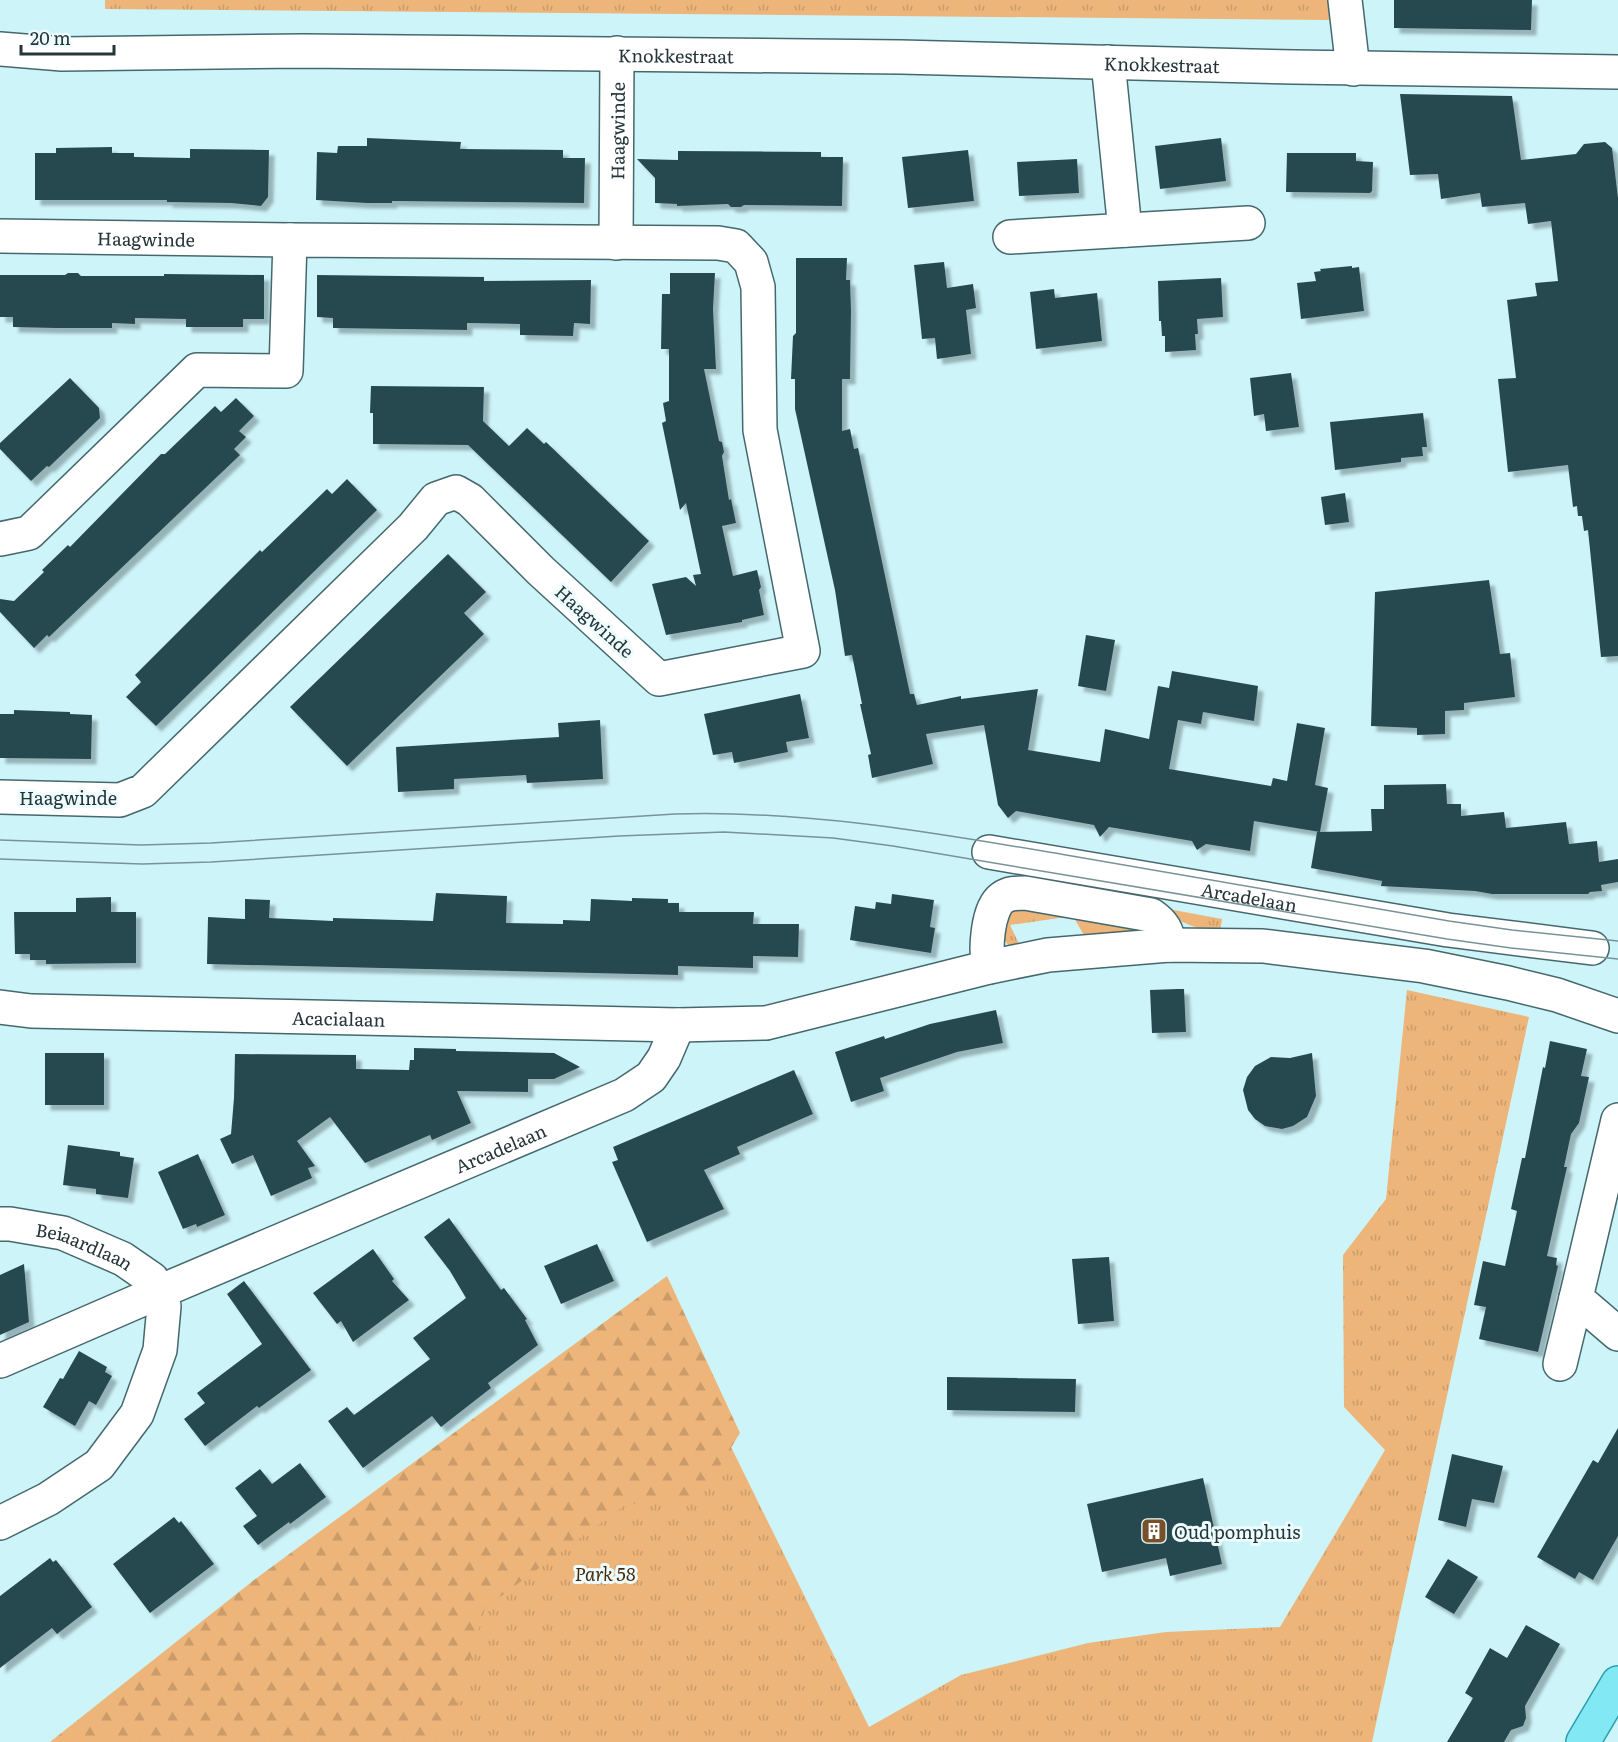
<svg xmlns="http://www.w3.org/2000/svg" width="1618" height="1742" font-family="Literata,serif">
	<style>
		.grass { fill: url(#grass-tufts) }
		.forest { fill: url(#forest-firs) }
		.building { fill: #284a4f; filter: url(#shadow) }
		.lines { fill: none; stroke-linecap: round; stroke-linejoin: round }
		.street-casing { stroke: #45686d; stroke-width: 36 }
		.secondary-casing { stroke: #45686d; stroke-width: 36 }
		.primary-casing { stroke: #2c9fad; stroke-width: 36 }
		.street { stroke: #fff; stroke-width: 33 }
		.secondary { stroke: #fff; stroke-width: 33 }
		.primary { stroke: #82e8f4; stroke-width: 33 }
		.tram { stroke: #789397; stroke-width: 1.5 }
		.labels { text-anchor: middle; dominant-baseline: central; stroke-width: 6; stroke-linejoin: round; paint-order: stroke }
		.street-label { font-size: 18px; fill: #263538; stroke: #edfcfe }
		.poi-label { font-size: 18px; fill: #263538; stroke: #edfcfe; text-anchor: start }
		.park-label { font-size: 18px; font-style: italic; fill: #432807; stroke: #edfcfe }
	</style>
	<defs>
		<pattern id="grass-tufts" width="24" height="20" patternUnits="userSpaceOnUse" patternTransform="scale(1.5)"><rect width="24" height="20" fill="#edb579"/><path d="M3 7l-1-3M5 7V3M7 7l1-3M15 17l-1-3M17 17v-4M19 17l1-3" fill="none" stroke="#cb9c69"/></pattern>
		<pattern id="forest-firs" width="22" height="20" patternUnits="userSpaceOnUse" patternTransform="scale(1.5)"><rect width="22" height="20" fill="#edb579"/><path d="M5 1l3.5 6h-7zM16 11l3.5 6h-7z" fill="#cb9c69"/></pattern>
		<filter id="shadow"><feDropShadow dx="5.5" dy="5.5" stdDeviation="1.5" flood-color="#0004"/></filter>
	</defs>
	<rect width="100%" height="100%" fill="#cdf4f9"/>
	<path class="grass" d="M105 0H1337L1339 20 105 9Z
		M1016 902 1150 926 1149 934 1086 939 1073 916 1010 925 1022 950 1009 946 1001 936 1004 910Z
		M1163 908 1222 919 1220 933C1197 928 1181 925 1163 908Z
		M1407 990 1529 1017 1372 1742H100L666 1315 869 1727 961 1675 1088 1643 1166 1632 1280 1627 1385 1450 1344 1407 1343 1255 1386 1199Z"/>
	<path class="forest" d="M667 1276 740 1433 699 1500 626 1504 485 1608 446 1742H50L254 1580Z"/>
	<path class="building" d="M1394 0H1532L1531 30 1394 28Z
		M1400 94 1512 96 1521 160 1576 154 1584 144 1605 142 1612 148 1618 198V656L1601 657 1588 530 1584 531 1582 516H1578L1577 506 1573 507 1568 465 1508 472 1498 379 1516 378 1507 300 1537 296 1535 283 1558 281 1551 221 1528 224 1525 203 1482 207 1480 193 1441 199 1438 174 1410 175Z
		M367 138 461 142 460 149 563 150V158H585L584 203 392 201V203H367L316 200 317 152 337 153 338 146H367Z
		M1221 138 1226 181 1160 189 1155 146Z
		M112 147V153H134V157L190 158V149L269 150 268 197 261 206 231 203 167 202V200H35V153H56V148Z
		M968 150 974 201 908 208 902 157Z
		M678 151 821 152V157H843L842 206 744 205 741 207H731L728 204 677 206V204L655 203V178L637 159 678 160Z
		M1287 153H1356V161L1373 162 1372 191 1370 193 1286 192Z
		M1077 159 1079 193 1019 196 1017 162Z
		M796 258H847L846 280H850L851 311 850 379H842V431L850 429 854 449 858 448 910 694H914L917 705 961 696V699L1038 689 1028 750 1100 762 1105 729 1149 739 1158 686 1169 688 1172 671 1258 686 1254 721 1203 712 1201 724 1178 720 1169 769 1271 786 1273 778 1287 781 1297 723 1325 728 1315 785 1328 788 1320 832 1254 821 1250 851 1206 844 1197 850 1192 841 1109 827 1100 837 1094 825 1016 811 1008 818 998 805 984 725 926 734 933 764 872 778 868 755 871 754 860 704H862L852 655 845 656 835 590 795 409V379H791L793 336 796 333Z
		M944 262 947 288 973 284 976 308 966 310 971 354 937 359 935 338 922 339 914 265Z
		M1352 266V268L1359 267 1364 311 1301 319 1297 283 1316 281 1314 272 1321 271 1320 269Z
		M68 273H78L81 276H164V274L264 275V319H243V327H186V319L135 318V324L112 323V328H56L13 327V317H0V275H65Z
		M670 273H715L713 309 716 369H704L719 441 722 442 724 452 722 456 729 500 731 499 736 523 722 526 733 576 757 570 761 587 759 590 764 615 742 620V622L666 635 652 584 686 577 696 586 693 575 701 574 686 503 680 510 662 423 666 421 663 403 669 401V349H661L662 294H670Z
		M317 275 484 277V281L591 280 590 324 574 323 573 336 520 335V324L467 323V330L333 328V318L317 317Z
		M1221 278 1223 317 1197 319 1198 334H1195L1196 350 1165 352V336H1162L1161 321H1159L1158 281Z
		M1054 289 1055 298 1097 293 1102 341 1036 349 1030 292Z
		M1291 373 1299 427 1266 431 1264 414 1254 416 1250 378Z
		M70 378 99 408 100 418 49 467 47 466 31 481 0 449V443Z
		M371 386 484 387 483 421 509 446 527 428 544 444 546 442 649 541 611 582 468 445 373 444V413H370Z
		M236 398 254 416 239 431 246 437 234 449 240 455 49 637 47 635 34 648 0 612V599L14 601 44 572 42 570 68 545 70 547 161 454H165L215 406 221 412Z
		M1423 413 1427 447H1422L1423 456 1401 458V462L1335 470 1330 422Z
		M347 479 377 510 156 726 126 697 141 682 135 675 260 550 262 552 327 489 332 494Z
		M1345 493 1349 522 1325 525 1321 497Z
		M448 554 486 592 464 613 484 634 347 766 290 707Z
		M1489 580 1500 654 1510 653 1515 697 1464 703V710L1445 711V734L1417 735V728L1371 726 1375 592Z
		M1086 635 1115 640 1106 691 1078 686Z
		M800 694 809 738 786 742 788 752 734 763 732 752 713 755 704 714Z
		M14 710 70 712V714L92 715 91 759 0 758V714H14Z
		M600 720 603 779 527 783 526 775 454 779V789L398 792 396 747 559 737 558 723Z
		M1446 784 1447 804H1461V816L1504 812 1506 828 1566 822 1569 844 1597 841 1599 862 1618 859V882L1601 885 1602 891 1590 892 1588 894H1492L1475 891 1381 886 1382 881 1311 868 1317 832 1372 831 1371 809H1384V785Z
		M436 893 507 896 506 923 563 924V920L590 921 591 899 632 901V898L668 899V903H679V912H754L753 924H799L798 957 753 956V968L678 966V975L207 964 208 917 245 919V899L270 900 269 918 333 921V918L433 921Z
		M892 894 934 900 930 927 935 928 931 953 850 940 855 906 875 909 876 902 891 904Z
		M111 897V912H136V963L46 964V960H30V954H15L14 912H76V898Z
		M1177 989H1184L1186 1032 1152 1033 1150 990Z
		M996 1010 1003 1043 957 1052 880 1078 884 1091 851 1102 835 1052 884 1036 885 1039 930 1024Z
		M1550 1041 1587 1049 1581 1076 1589 1077 1579 1123 1571 1134 1564 1167H1567L1547 1256 1557 1258 1556 1265 1558 1266 1538 1352 1479 1339 1486 1307 1474 1305 1483 1261 1505 1266 1517 1211 1511 1209 1522 1158H1525L1543 1067 1545 1068Z
		M414 1048 456 1049V1051L554 1053 580 1067 554 1079H528V1092L457 1091 471 1123 432 1140 430 1135 365 1163 330 1117 297 1141 315 1166 308 1168 312 1178 271 1196 253 1155 232 1164 220 1139 231 1134 234 1098 235 1054 356 1055V1069L409 1070 410 1060H414Z
		M45 1053H104V1105H45Z
		M1312 1053 1316 1096 1307 1117 1293 1126 1282 1129 1265 1126 1255 1119 1248 1110 1243 1090 1247 1077 1255 1066 1271 1057 1290 1058Z
		M794 1070 813 1114 737 1147 740 1154 704 1170 724 1209 647 1242 612 1162 618 1160 613 1147Z
		M68 1145 120 1152V1156L134 1158 128 1198 96 1194V1189L63 1185Z
		M198 1154 225 1215 197 1227 196 1224 183 1229 158 1172Z
		M449 1218 501 1290 504 1288 527 1319 525 1320 538 1345 488 1383 491 1388 441 1427 432 1416 363 1468 328 1421 347 1407 354 1415 430 1359 413 1338 466 1298 450 1271 424 1237Z
		M597 1244 614 1281 561 1304 544 1266Z
		M373 1249 394 1279 392 1281 409 1300 353 1342 341 1321 337 1324 313 1293Z
		M1109 1257 1114 1321 1078 1324 1072 1259Z
		M24 1264 29 1322 0 1335V1275Z
		M244 1281 311 1370 259 1408 257 1406 205 1446 184 1419 205 1403 197 1393 262 1344 227 1294Z
		M79 1351 107 1367 105 1372 112 1376 96 1405 89 1401 75 1426 43 1407 60 1378 63 1379Z
		M947 1377 1076 1379 1075 1412 947 1410Z
		M1618 1428V1536L1593 1580 1579 1572 1575 1579 1537 1557 1593 1460 1598 1463Z
		M1452 1454 1503 1466 1494 1503 1472 1499 1466 1527 1438 1520Z
		M300 1463 326 1497 290 1524 289 1522 258 1545 243 1526 257 1516 235 1488 260 1469 272 1484Z
		M1203 1478 1222 1564 1170 1576 1166 1558 1102 1572 1087 1504Z
		M174 1517 179 1523 181 1521 214 1564 150 1613 113 1564Z
		M50 1558 53 1562 56 1560 92 1607 57 1634 52 1628 0 1668V1596Z
		M1448 1559 1478 1577 1454 1614 1425 1597Z
		M1526 1625 1560 1644 1525 1706 1526 1718 1523 1726 1511 1730 1504 1742H1447L1473 1698 1465 1693 1490 1648 1507 1658Z"/>
	<g class="lines">
		<g class="street-casing">
			<g id="street">
				<path d="M1345 0 1353 69"/>
				<path d="M1108 62 1125 230"/>
				<path id="s1" d="M0 236 290 240"/>
				<path d="M1010 237 1248 223"/>
				<path id="s2" d="M616 243 617 53"/>
				<path d="M0 539 29 533 197 370 286 371 290 240 718 243 736 246 751 262 758 287 760 430 803 651 659 679 541 571 470 500 456 492 436 499 413 527 143 791 120 800 0 797"/>
				<path id="s3" d="M989 852 1448 930 1592 948"/>
				<path d="M989 967C985 951 987 909 1002 898 1009 893 1016 893 1025 893L1151 915C1163 923 1168 931 1169 945"/>
				<path id="s4" d="M0 1007 31 1011 678 1025 766 1023 989 967 1048 955 1169 945 1263 946 1424 966 1508 983 1557 995 1618 1016"/>
				<path d="M1618 1120 1576 1298 1618 1334"/>
				<path id="s5" d="M0 1224H10L63 1233 123 1259 152 1279 164 1306 160 1350 137 1414 99 1465 48 1499 0 1523"/>
				<path id="s6" d="M0 1361 159 1292 624 1095 651 1077 664 1058 678 1025"/>
				<path d="M1560 1364 1576 1298"/>
			</g>
		</g>
		<g class="secondary-casing">
			<g id="secondary">
				<path id="s7" d="M0 49 62 54 303 51 901 57 1294 67 1618 72"/>
			</g>
		</g>
		<g class="primary-casing">
			<path id="primary" d="M1583 1742 1618 1683"/>
		</g>
		<use href="#street" class="street"/>
		<use href="#secondary" class="secondary"/>
		<use href="#primary" class="primary"/>
		<path class="tram" d="M0 840 141 845 211 843 675 814C807 810 936 833 1066 855 1194 877 1322 898 1449 921L1512 930 1618 941
			M0 859 142 864 211 862 619 836 724 832 833 838 893 846 1447 939 1511 948 1618 959"/>
	</g>
	<defs>
		<g id="building-square" transform="scale(1.35)"><rect x="-9" y="-9" width="18" height="18" rx="4" fill="#75522b" stroke="#edfcfe"/><path d="M-4-6H4V6H1V3H-1V6H-4ZM-2.5-4.3h1.7v1.8h-1.7ZM.8-4.3h1.7v1.8H.8ZM-2.5-1h1.7V.8h-1.7ZM.8-1h1.7V.8H.8Z" fill="#fff"/></g>
	</defs>
	<g fill-rule="evenodd">
		<use href="#building-square" x="1154" y="1531"/>
	</g>
	<g class="labels">
		<g class="street-label">
			<text stroke="none"><textPath href="#s7" startOffset="676">Knokkestraat</textPath></text>
			<text stroke="none"><textPath href="#s7" startOffset="1162">Knokkestraat</textPath></text>
			<text stroke="none"><textPath href="#s2" startOffset="112">Haagwinde</textPath></text>
			<text stroke="none"><textPath href="#s1" startOffset="146">Haagwinde</textPath></text>
			<text transform="translate(595 621) rotate(42)">Haagwinde</text>
			<text x="68" y="797">Haagwinde</text>
			<text stroke="none"><textPath href="#s3" startOffset="264">Arcadelaan</textPath></text>
			<text stroke="none"><textPath href="#s4" startOffset="339">Acacialaan</textPath></text>
			<text stroke="none"><textPath href="#s6" startOffset="544">Arcadelaan</textPath></text>
			<text stroke="none"><textPath href="#s5" startOffset="88">Beiaardlaan</textPath></text>
		</g>
		<g class="poi-label">
			<text x="1174" y="1531">Oud pomphuis</text>
		</g>
		<g class="park-label">
			<text x="605" y="1573">Park 58</text>
		</g>
	</g>
	<path d="M21 45v9h93v-9" fill="none" stroke="#263538" stroke-width="3"/>
	<text x="30" y="45" font-size="18" fill="#263538" stroke="#edfcfe" stroke-width="4.5" paint-order="stroke">20 m</text>
</svg>
